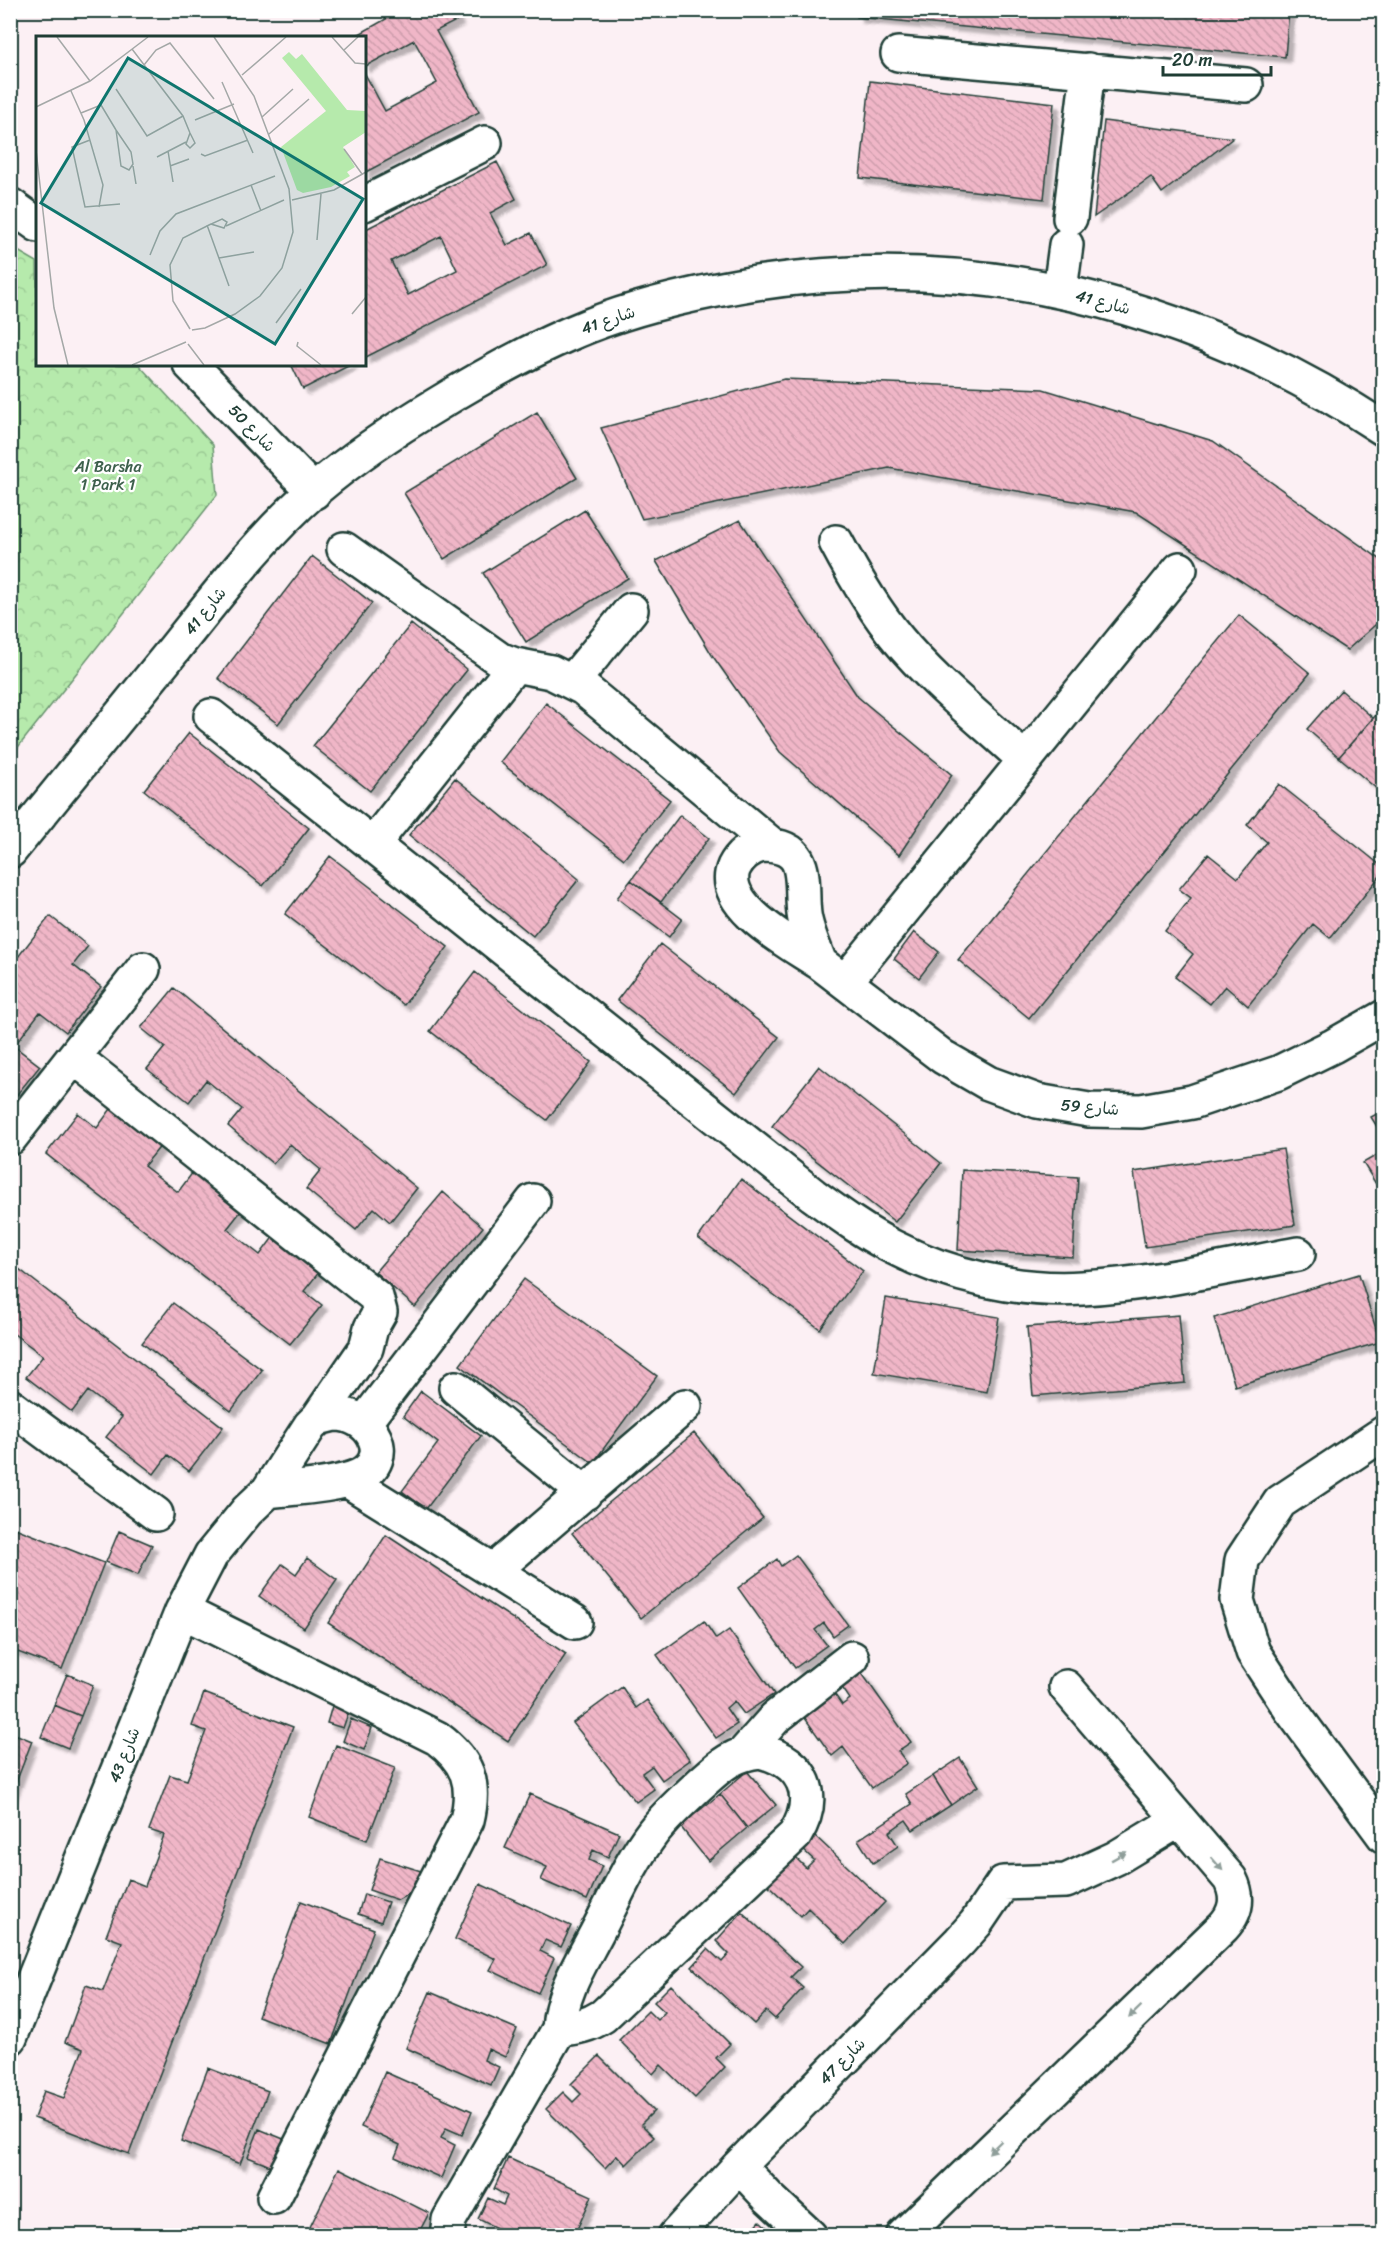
<svg xmlns="http://www.w3.org/2000/svg" width="1394" height="2246" font-family="Sriracha,'Playpen Sans Arabic',sans-serif">
	<style>
		.park { fill: url(#park-crowns); stroke: #6a9470; stroke-width: 1.5 }
		.building { fill: url(#building-back-hatch); stroke: #1f3d34; stroke-width: 1.5; fill-rule: evenodd; filter: url(#shadow) }
		.lines { fill: none; stroke-linecap: round; stroke-linejoin: round }
		.minor-casing { stroke: #1f3d34; stroke-width: 38 }
		.minor { stroke: #fff; stroke-width: 33 }
		.oneway { fill: #8f9e9a }
		.labels { text-anchor: middle; dominant-baseline: central; stroke-width: 4.5; stroke-linejoin: round; paint-order: stroke }
		.street-label { font-size: 16px; fill: #1f3d34; stroke: #fff }
		.park-label { font-size: 16px; fill: #3d604c; stroke: #fff }
		.inset-road { fill: none; stroke: #a4a8a7; stroke-width: 1.5 }
		.view { fill: #0f766e; fill-opacity: 0.15; stroke: #0f766e; stroke-width: 3 }
		.inset-edge { fill: none; stroke: #1f3d34; stroke-width: 3 }
	</style>
	<defs>
		<pattern id="park-crowns" width="20" height="18" patternUnits="userSpaceOnUse" patternTransform="scale(1.5)"><rect width="20" height="18" fill="#b6eaac"/><path d="M2 6a3 3 0 1 1 6 0M12 15a3 3 0 1 1 6 0" fill="none" stroke="#9cca95"/></pattern>
		<pattern id="building-back-hatch" width="6" height="6" patternUnits="userSpaceOnUse" patternTransform="scale(1.5)"><rect width="6" height="6" fill="#f0b6c7"/><path d="M-1 5l2 2M0 0l6 6M5-1l2 2" fill="none" stroke="#cd9dac"/></pattern>
		<filter id="shadow"><feDropShadow dx="5.5" dy="5.5" stdDeviation="1.5" flood-color="#0004"/></filter>
	</defs>
	<rect width="100%" height="100%" fill="#fcf0f4"/>
	<filter id="ink" filterUnits="userSpaceOnUse"><feTurbulence type="fractalNoise" baseFrequency=".0167" numOctaves="2"/><feDisplacementMap in="SourceGraphic" scale="12" xChannelSelector="R" yChannelSelector="G"/><feConvolveMatrix kernelMatrix="1 2 1 2 8 2 1 2 1" color-interpolation-filters="sRGB"/></filter>
	<g filter="url(#ink)">
		<path class="park" d="M11 247 37 262 38 364 139 365 213 445 217 495 11 756Z"/>
		<path class="building" d="M402 10H453L458 20 436 31 479 112 364 173V72L385 111 437 83 414 40 364 67V38H352Z
			M858 10H1289L1285 57 857 17Z
			M870 81 1054 103 1044 199 860 178Z
			M1104 121 1233 138 1162 193 1151 177 1094 217Z
			M497 162 516 199 490 213 507 245 531 233 547 265 364 358V230ZM441 236 457 270 408 295 391 261Z
			M291 364H352L303 389Z
			M784 379 1043 389 1213 441 1384 562V617L1347 650 1136 512 889 468 642 519 601 428Z
			M537 412 577 478 444 559 404 493Z
			M585 510 628 578 526 642 483 573Z
			M740 520 858 697 952 775 899 855 780 752 712 655 656 561Z
			M312 556 372 603 278 724 218 678Z
			M1239 615 1310 673 1029 1018 958 960Z
			M411 624 467 670 370 791 313 746Z
			M1341 690 1373 718 1339 757 1307 729Z
			M546 703 670 800 624 859 500 762Z
			M1384 706V795L1339 757Z
			M189 733 309 828 263 886 144 790Z
			M455 778 579 879 533 936 409 835Z
			M1279 784 1384 868V871L1330 938 1313 924 1248 1006 1225 986 1210 1004 1175 977 1193 954 1165 931 1191 898 1179 889 1208 854 1238 878 1267 842 1247 825Z
			M680 815 709 838 661 902 631 880Z
			M330 856 448 947 404 1005 285 914Z
			M631 880 682 919 669 937 617 898Z
			M50 916 88 946 73 965 101 987 66 1032 40 1012 14 1046 40 1066 10 1103V967Z
			M914 932 939 952 919 978 894 959Z
			M660 944 779 1037 736 1093 617 1000Z
			M475 972 591 1062 547 1120 430 1031Z
			M174 988 417 1188 390 1222 374 1208 356 1230 306 1189 321 1170 290 1144 273 1164 228 1126 242 1109 206 1080 189 1102 147 1069 165 1047 141 1028Z
			M819 1066 941 1163 895 1222 772 1126Z
			M113 1106 162 1144 144 1166 178 1192 193 1172 242 1210 227 1229 260 1255 274 1236 320 1271 304 1291 322 1305 290 1344 46 1154 78 1113 97 1128Z
			M1384 1110V1138L1371 1117Z
			M1283 1149 1295 1225 1145 1247 1134 1172Z
			M1384 1151V1197L1363 1163Z
			M962 1170 1078 1177 1073 1257 958 1250Z
			M741 1179 863 1271 820 1329 698 1238Z
			M443 1192 483 1227 415 1307 375 1272Z
			M10 1262 223 1427 189 1471 168 1455 154 1474 106 1437 122 1417 88 1391 72 1412 26 1377 43 1356 10 1331Z
			M1359 1274 1380 1342 1235 1386 1214 1318Z
			M524 1279 657 1376 593 1463 460 1365Z
			M886 1298 999 1317 987 1392 874 1373Z
			M173 1303 262 1370 231 1411 142 1343Z
			M1179 1315 1185 1383 1033 1396 1027 1327Z
			M421 1391 481 1436 426 1509 402 1491 438 1443 403 1416Z
			M694 1433 763 1518 641 1618 572 1533Z
			M10 1526 104 1563 62 1669 10 1649Z
			M119 1531 152 1545 138 1575 106 1562Z
			M386 1535 566 1654 508 1741 328 1623Z
			M796 1555 848 1625 833 1636 824 1623 815 1630 827 1645 795 1668 738 1588 777 1559 781 1566Z
			M307 1558 337 1580 304 1628 259 1596 282 1564 296 1574Z
			M704 1621 716 1639 729 1630 774 1694 744 1714 734 1701 726 1708 737 1724 716 1738 657 1655Z
			M861 1672 911 1742 898 1751 907 1763 872 1788 843 1747 832 1756 802 1714 833 1692 842 1705 850 1699 841 1686Z
			M67 1674 93 1685 81 1716 54 1705Z
			M622 1687 636 1708 647 1700 690 1760 662 1780 652 1766 642 1773 654 1789 636 1802 573 1723Z
			M204 1693 293 1727 129 2154 34 2118 44 2091 64 2098 83 2049 65 2042 86 1985 103 1991 122 1942 106 1936 128 1879 145 1886 164 1835 149 1830 170 1775 187 1780 206 1731 192 1726Z
			M54 1705 81 1716 68 1748 41 1737Z
			M332 1706 349 1711 343 1728 327 1723Z
			M351 1719 372 1728 364 1750 343 1741Z
			M10 1732 32 1741 10 1798Z
			M336 1745 395 1768 367 1840 309 1817Z
			M960 1758 978 1786 951 1805 933 1776Z
			M747 1771 776 1805 747 1828 720 1794Z
			M933 1776 951 1805 913 1830 906 1820 889 1832 898 1846 873 1863 858 1840 912 1804 906 1794Z
			M530 1794 619 1833 608 1857 593 1850 589 1860 602 1866 587 1900 541 1880 547 1867 505 1848Z
			M720 1794 747 1828 708 1861 680 1826Z
			M814 1835 885 1902 845 1944 808 1908 801 1916 768 1885 795 1857 806 1868 814 1860 801 1848Z
			M380 1858 421 1871 414 1891 398 1900 369 1890Z
			M480 1884 571 1926 561 1947 545 1940 540 1951 554 1958 538 1993 490 1970 496 1959 455 1939Z
			M364 1894 388 1902 381 1922 358 1914Z
			M301 1901 374 1929 331 2044 258 2016Z
			M742 1912 801 1967 791 1977 803 1988 775 2019 766 2011 754 2024 692 1967 708 1949 722 1962 729 1954 716 1941Z
			M671 1985 730 2044 716 2058 725 2067 695 2098 661 2065 653 2074 619 2040 648 2011 657 2020 665 2012 654 2002Z
			M430 1992 517 2029 505 2057 488 2049 484 2060 499 2067 491 2085 406 2048Z
			M599 2056 654 2111 641 2124 654 2137 626 2165 617 2155 605 2168 546 2109 563 2092 573 2102 581 2094 571 2084Z
			M208 2068 268 2091 240 2164 181 2141Z
			M385 2072 472 2111 462 2135 446 2128 441 2138 455 2145 441 2178 395 2157 400 2145 361 2127Z
			M259 2129 286 2140 275 2168 248 2157Z
			M508 2158 592 2196 574 2236H513L478 2219 488 2198 503 2205 507 2196 494 2189Z
			M339 2168 429 2213 417 2236H322L309 2229Z
			M760 2221 776 2236 748 2234Z"/>
		<g class="lines">
			<g class="minor-casing">
				<path id="minor" d="M898 54 1246 85
					M364 204 485 143
					M10 205 38 225
					M1070 218 1088 70
					M1060 290 1066 245
					M190 364 314 492
					M836 542C854 576 873 609 898 639 933 682 983 721 1025 760
					M344 549 499 659 515 665 551 672 583 688 772 845
					M572 682 631 610
					M211 716 813 1195C839 1214 865 1233 893 1247 949 1276 1019 1292 1082 1288 1155 1284 1227 1267 1298 1254
					M373 844 515 665
					M762 845C812 845 800 882 804 914 806 930 814 947 820 963 794 945 717 906 734 867 740 855 750 848 762 845Z
					M10 851C65 783 120 715 175 648 219 593 262 536 316 489 354 457 394 430 436 405 485 375 535 347 588 326 636 307 687 295 738 286 970 246 1188 301 1384 429
					M820 963 943 1057 988 1083 1037 1101 1089 1110 1141 1111 1192 1102 1278 1073 1333 1046 1384 1017
					M845 982 1180 569
					M74 1057 376 1297 380 1312 371 1328 366 1348 318 1418
					M10 1138 143 969
					M456 1388 585 1493
					M10 1406 156 1514
					M334 1414C373 1413 395 1459 359 1476 337 1486 293 1488 268 1491L310 1426 318 1418Z
					M364 1423 533 1201
					M1384 1433 1280 1502 1242 1560 1237 1600 1253 1652 1291 1710 1384 1836
					M347 1480 575 1622
					M493 1571 685 1406
					M182 1611 437 1738C468 1761 476 1783 467 1820L274 2197
					M760 1751C805 1762 819 1796 795 1835L603 2016C589 2025 577 2028 559 2029 561 1993 581 1963 597 1932 615 1898 630 1862 653 1832 666 1815 682 1801 698 1786 719 1767 731 1754 760 1751Z
					M744 1753 775 1718 852 1658
					M10 2038 182 1611 211 1555 247 1511 268 1491
					M739 2166 769 2198 810 2236
					M447 2236 449 2220 559 2029
					M675 2236 739 2166 960 1941 976 1923 1003 1883 1066 1881 1116 1858 1179 1820
					M903 2236 1223 1927C1237 1912 1239 1897 1230 1879L1066 1687"/>
			</g>
			<use href="#minor" class="minor"/>
		</g>
		<defs><path id="oneway-solid" d="M-6-.8H1V-3.2L6.5 0L1 3.2V.8H-6Z" transform="scale(1.5)"/></defs>
		<g class="oneway">
			<use href="#oneway-solid" transform="translate(1119 1856) rotate(-29)"/>
			<use href="#oneway-solid" transform="translate(1217 1864) rotate(49)"/>
			<use href="#oneway-solid" transform="translate(1135 2012) rotate(136)"/>
			<use href="#oneway-solid" transform="translate(995 2147) rotate(136)"/>
		</g>
	</g>
	<g class="labels">
		<g class="street-label">
			<text transform="translate(1103 302) rotate(15)">شارع 41</text>
			<text transform="translate(608 320) rotate(-19)">شارع 41</text>
			<text transform="translate(252 428) rotate(46)">شارع 50</text>
			<text transform="translate(205 611) rotate(-51)">شارع 41</text>
			<text transform="translate(1090 1107) rotate(5)">شارع 59</text>
			<text transform="translate(124 1755) rotate(-68)">شارع 43</text>
			<text transform="translate(842 2061) rotate(-45)">شارع 47</text>
		</g>
		<g class="park-label">
			<text x="108" y="466">Al Barsha<tspan x="108" dy="18">1 Park 1</tspan></text>
		</g>
	</g>
	<g transform="translate(36 36)">
		<rect width="330" height="330" fill="#fcf0f4"/>
		<path d="M253 16 260 23 266 18 311 74 330 75V96L307 111 319 131 311 136 314 140 295 151 267 157 261 154 245 111 290 75 246 22Z" fill="#b6eaac"/>
		<path class="inset-road" d="M21 1 54 45M296 1 319 27 330 28M96 13 147 80 154 97M308 14 322 1M108 29 120 14 134 7 178 63M206 39 250 1M186 46 217 117M80 53 111 100 147 80M35 55 48 84 67 149 63 171M0 71 54 45 112 1M45 77 65 69 80 94M226 81 257 53M159 84 198 68M80 94 95 116 97 128 93 134 85 130ZM154 97 159 107 154 112 150 108ZM233 98 273 63M54 104 36 111 49 171 84 168M308 113 326 138M0 114 18 272 32 329M132 115 137 146M165 118 169 120 212 104M121 121 150 106M97 130 100 148M134 130 153 123M215 149 225 175M256 164 298 154 330 136M186 183 191 186 188 192 175 188ZM171 189 193 250M190 190 248 164M281 204 285 158M114 219 124 195 140 178 239 140M183 222 218 216M316 278 330 261M240 287 265 253M154 293 137 265 134 229 147 202 175 188M156 294 169 292 199 278 224 260 246 232 257 196 253 153 218 60 178 1M262 306 261 310 285 329M152 308 168 329M96 329 150 306"/>
		<path class="view" d="M92 22 327 163 239 308 5 167Z"/>
		<rect width="330" height="330" class="inset-edge"/>
	</g>
	<rect width="1394" height="2246" fill="none" stroke="#fff" stroke-width="36"/>
	<rect x="18" y="18" width="1358" height="2210" fill="none" stroke="#1f3d34" stroke-width="2" filter="url(#ink)"/>
	<path d="M1163 66v9h108v-9" fill="none" stroke="#1f3d34" stroke-width="3"/>
	<text x="1172" y="66" font-size="18" fill="#1f3d34" stroke="#ffffff" stroke-width="4.5" paint-order="stroke">20 m</text>
</svg>
